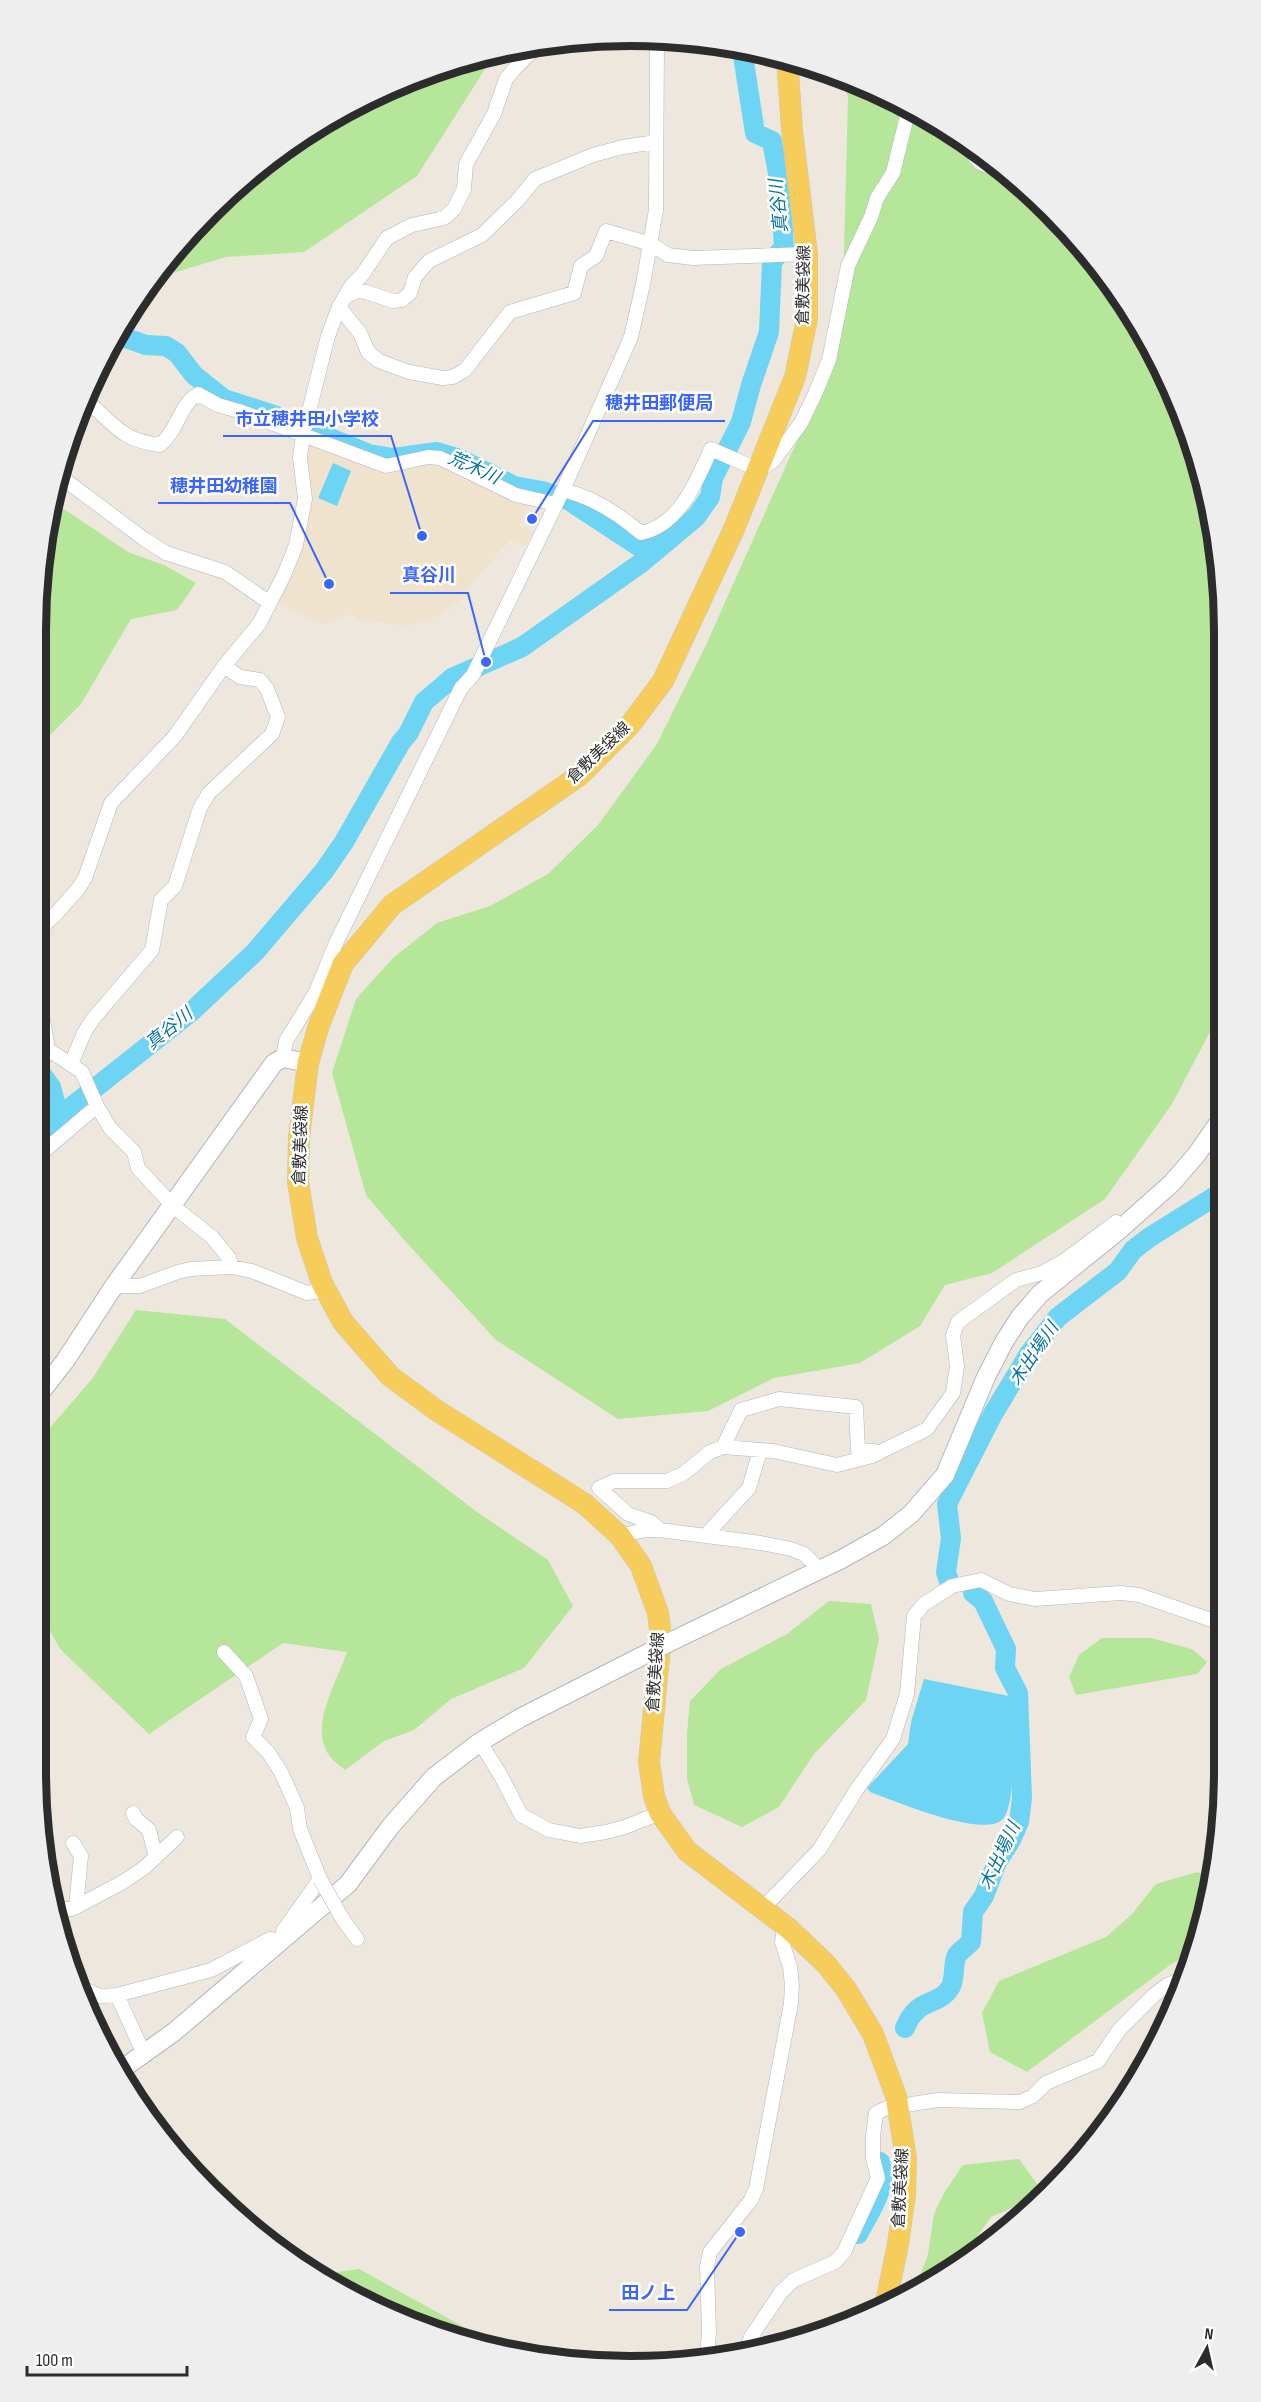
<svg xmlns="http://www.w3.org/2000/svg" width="1261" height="2402" font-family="'Sofia Sans Condensed','Noto Sans JP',sans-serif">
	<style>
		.education { fill: #f0e3cd }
		.green { fill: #b5e699 }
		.water { fill: #6ed4f3 }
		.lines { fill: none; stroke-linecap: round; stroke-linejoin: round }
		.river { stroke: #6ed4f3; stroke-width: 20 }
		.street-casing { stroke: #b2b5c0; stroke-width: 15 }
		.secondary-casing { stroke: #b2b5c0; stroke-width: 20 }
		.primary-casing { stroke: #c8c8c8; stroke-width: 22 }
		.street { stroke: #fff; stroke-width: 14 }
		.secondary { stroke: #fff; stroke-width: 18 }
		.primary { stroke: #f6cd5b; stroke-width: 21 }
		.street-bridge-casing { stroke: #b2b5c0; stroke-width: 15; stroke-linecap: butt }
		.secondary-bridge-casing { stroke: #b2b5c0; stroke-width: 20; stroke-linecap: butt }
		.street-bridge { stroke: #fff; stroke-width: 14 }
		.secondary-bridge { stroke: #fff; stroke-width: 18 }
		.labels { text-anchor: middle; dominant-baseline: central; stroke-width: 5; stroke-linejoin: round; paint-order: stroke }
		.street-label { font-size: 16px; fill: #2c2c2c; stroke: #fff }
		.water-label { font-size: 18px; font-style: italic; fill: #0973a3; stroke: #fff }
		.rim { fill: none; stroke: #2c2c2c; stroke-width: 8 }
		.leader { fill: none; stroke: #3a65ff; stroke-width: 2 }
		.callout-dot { fill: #3a65ff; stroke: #fff; stroke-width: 2 }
		.callout-label { font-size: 18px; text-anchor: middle; font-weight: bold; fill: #3a65ff; stroke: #fff; stroke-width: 5; stroke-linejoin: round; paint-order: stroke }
	</style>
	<rect width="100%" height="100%" fill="#eee7de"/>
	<path class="education" d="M308 444 358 462 359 464 388 470 432 463 439 464 507 498 530 503 519 526 533 533 526 546 510 540 471 584 458 603 430 620 416 624 411 622V626L355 619 354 613 322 624 278 602 299 553 304 461Z"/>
	<path class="green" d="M494 55 417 176 304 252 226 257 153 279 159 268 239 183 334 115 440 67Z
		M844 79 894 97 1022 183 1102 269 1180 403 1220 553 1221 1011 1172 1104 1105 1199 992 1273 945 1285 920 1326 860 1363 774 1378 708 1411 618 1419 496 1340 405 1241 366 1195 332 1073 356 999 393 958 437 923 490 906 548 874 598 825 657 744 706 645 797 441 824 389 842 329 848 98Z
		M52 501 128 552 166 566 196 583 177 610 131 619 81 704 37 748V592Z
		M136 1310 225 1319 477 1512 548 1560 573 1606 524 1668 451 1699 414 1730 384 1741 345 1770C339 1765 329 1758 326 1750 312 1721 338 1679 347 1652L283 1643 149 1734 61 1650 36 1608V1444L92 1379Z
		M829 1601 871 1604 879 1639 866 1700 814 1754 779 1807 742 1827 694 1805 687 1779V1734L690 1701 721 1669 787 1634Z
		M1102 1638H1151L1192 1649 1207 1662 1197 1674 1076 1695 1069 1677 1079 1655Z
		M1197 1872 1213 1877 1205 1925 1196 1949 1170 1965 1027 2072 990 2052 982 2013 999 1981 1106 1937 1132 1914 1156 1884Z
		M1019 2159 1037 2184 1029 2200 991 2217 968 2249 960 2266 915 2290 928 2254 934 2214 944 2193 963 2165Z
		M359 2269 482 2337 485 2347 403 2321 317 2275Z"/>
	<path class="water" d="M333 463 351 471 337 506 318 498Z
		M924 1679 1009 1696C1010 1727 1018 1790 1005 1816 992 1843 893 1800 870 1792L867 1788 908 1744 911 1722Z"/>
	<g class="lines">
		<path class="river" d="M117 335 146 345 166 346 177 353 194 375 224 399 274 415 369 454 393 458 437 452 460 459 514 486 542 491 568 500 638 546 660 544 666 541
			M37 1068 51 1087 59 1116
			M37 1134 191 1012 255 952 324 871 344 842 401 742 408 734 424 702 452 678 522 647 641 563 696 517 710 497 713 478 741 422 751 385 769 332 772 262 784 247 780 184 772 141 755 133 742 49
			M949 1581 946 1572 951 1538 947 1504 993 1414 1029 1354 1058 1317 1118 1271 1133 1250 1150 1237 1222 1192
			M905 2028C918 1996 938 2007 950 1988 956 1979 952 1965 957 1955 960 1951 967 1946 971 1942L973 1912 984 1896 997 1862 1011 1840 1019 1822 1022 1798 1018 1693 1005 1668 1006 1649 983 1601 973 1593
			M858 2234C870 2211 888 2188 880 2162"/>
		<g class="street-casing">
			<path id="street" d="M971 149C976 162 983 168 997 166
				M345 297 357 291 366 292 393 301 402 300 410 293 415 277 429 261 482 235 517 201 535 179 593 155 623 147 656 142
				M339 307 360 333 368 352 379 361 409 372 443 378 453 377 465 370 510 312 574 293 581 266 596 256 606 231 651 244 668 255 693 258 807 254
				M85 400C114 422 118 440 160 445 179 429 179 405 198 394L218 405 242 412 386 466 428 457 440 458 516 495 556 504
				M57 474 144 539 166 553 225 572 270 603
				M563 490C591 497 619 514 641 533 680 525 696 482 711 449L759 470 773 461 801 423 815 394 829 360 848 266 871 217 877 198 893 173 907 116 914 111
				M37 931 55 915 78 889 85 878 111 803 175 736 224 666 259 624 284 575 296 545 305 499 300 457 303 435 328 336 339 307 351 286 362 275 387 238 412 225 444 218 454 209 464 189 466 164 494 114 506 79 516 67 540 44
				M46 1048 82 1072 97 1106 110 1128 134 1152 138 1168 173 1206 212 1237 229 1258 232 1267
				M283 1058 286 1041 316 992 336 943 461 688 473 675 563 490 631 337 643 284 656 210 657 38
				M71 1064 84 1033 93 1019 152 950 161 900 175 886 200 808 209 793 272 734 278 717 267 689 260 680 240 677 224 666
				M37 1090 47 1042 37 989
				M37 1157 97 1106
				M114 1286H140L178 1272 191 1269 232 1267 252 1271 307 1293 326 1290
				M723 1447 741 1410 779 1399 856 1407 858 1450 874 1451
				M660 1530 651 1522 628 1514 599 1488 614 1481H667L683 1474 710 1452 723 1447 773 1451 837 1465 872 1456 927 1429 953 1393 957 1366 953 1335 958 1322 1016 1280 1042 1273 1065 1260 1116 1222
				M706 1535 749 1488 760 1451
				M620 1536 645 1530H660L761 1543 791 1549 804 1554 819 1569
				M480 1742 501 1776 521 1815 549 1830 580 1836 606 1832 625 1827 660 1813
				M133 1813 136 1819 149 1830 156 1857
				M73 1843 81 1856 76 1907
				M53 1909H72L123 1882 144 1868 177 1837
				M762 1909 819 1850 857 1789 893 1739 907 1694 914 1616 924 1604 952 1586 981 1580 1009 1594 1035 1599 1121 1593 1139 1595 1223 1624
				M342 1918 357 1939
				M78 1986 100 1996 117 1995 211 1970 270 1939 283 1941V1931L320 1879 300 1829 297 1808 281 1772 268 1752 253 1737 261 1719 246 1676 224 1652
				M117 1995 144 2054
				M912 2104 938 2100 1020 2102 1033 2096 1046 2083 1098 2061 1119 2030 1154 1995 1167 1985 1185 1978
				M746 2352 751 2337 781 2292 794 2280 835 2262 844 2252 878 2178 873 2158V2136L876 2113 889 2107
				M707 2358 709 2332 707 2266 710 2252 751 2200 756 2189 791 2003 792 1985 790 1967 782 1942 784 1929 788 1928"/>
		</g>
		<g class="secondary-casing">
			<path id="secondary" d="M36 1398 65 1361 114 1286 274 1063 283 1058 308 1063
				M672 1641 840 1560 883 1536 911 1514 945 1475 986 1377 1004 1342 1020 1317 1040 1294 1118 1231 1172 1183 1197 1154 1222 1118
				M118 2072 174 2032 348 1884 390 1827 434 1777 480 1742 520 1718 652 1651"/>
		</g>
		<g class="primary-casing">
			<path id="primary" d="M787 57 792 130 807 254V319L795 377 734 529 663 681 630 725 580 775 392 905 343 964 319 1025 308 1063 299 1137 298 1182 307 1238 322 1283 343 1322 390 1376 436 1410 585 1504 620 1536 641 1566 658 1613 661 1636 649 1762 654 1796 660 1813 687 1851 788 1928 826 1964 846 1989 873 2034 896 2096 906 2158 905 2195 898 2244 885 2307"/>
		</g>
		<use href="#street" class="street"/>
		<use href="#secondary" class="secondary"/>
		<use href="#primary" class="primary"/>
		<g class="street-bridge-casing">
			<path id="street-bridge" d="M320 1879 342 1918"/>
		</g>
		<g class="secondary-bridge-casing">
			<path id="secondary-bridge" d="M652 1651 672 1641"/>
		</g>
		<use href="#street-bridge" class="street-bridge"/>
		<use href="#secondary-bridge" class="secondary-bridge"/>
	</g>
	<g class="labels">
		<g class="street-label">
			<text transform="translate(804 285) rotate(-89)">倉敷美袋線</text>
			<text transform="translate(599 753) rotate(-44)">倉敷美袋線</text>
			<text transform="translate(301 1145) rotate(-88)">倉敷美袋線</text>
			<text transform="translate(656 1672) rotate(-86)">倉敷美袋線</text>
			<text transform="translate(901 2188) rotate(-87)">倉敷美袋線</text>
		</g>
		<g class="water-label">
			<text transform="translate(779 206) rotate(-96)">真谷川</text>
			<text transform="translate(474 468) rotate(24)">荒木川</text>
			<text transform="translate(169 1029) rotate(-39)">真谷川</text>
			<text transform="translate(1034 1354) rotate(-56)">木出場川</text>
			<text transform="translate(1000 1856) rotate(-65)">木出場川</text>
		</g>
	</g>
	<path d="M0 0H1261V2402H0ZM630 46H630A584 584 0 0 1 1214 630V1772A584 584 0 0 1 630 2356H630A584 584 0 0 1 46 1772V630A584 584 0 0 1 630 46Z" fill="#eee" fill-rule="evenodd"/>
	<path class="rim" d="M630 46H630A584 584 0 0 1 1214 630V1772A584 584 0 0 1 630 2356H630A584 584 0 0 1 46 1772V630A584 584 0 0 1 630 46Z"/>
	<path class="leader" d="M532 519L593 421H725M422 536L391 436H223M329 584L290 503H158M486 662L468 593H390M740 2232L687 2310H609"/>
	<g class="callout-dot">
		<circle cx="532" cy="519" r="6"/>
		<circle cx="422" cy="536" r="6"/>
		<circle cx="329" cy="584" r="6"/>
		<circle cx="486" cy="662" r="6"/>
		<circle cx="740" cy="2232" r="6"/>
	</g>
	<g class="callout-label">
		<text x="659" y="409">穂井田郵便局</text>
		<text x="307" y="425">市立穂井田小学校</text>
		<text x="224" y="492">穂井田幼稚園</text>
		<text x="429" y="581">真谷川</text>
		<text x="648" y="2299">田ノ上</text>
	</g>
	<g transform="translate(1207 2348) rotate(8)" stroke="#ffffff" stroke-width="4.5" paint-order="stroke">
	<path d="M0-4.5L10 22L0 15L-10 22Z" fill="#2c2c2c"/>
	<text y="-9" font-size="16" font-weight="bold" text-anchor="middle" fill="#2c2c2c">N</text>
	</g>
	<path d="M27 2366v9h160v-9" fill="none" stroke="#2c2c2c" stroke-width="3"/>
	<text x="36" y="2366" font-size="18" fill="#2c2c2c" stroke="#ffffff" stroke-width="4.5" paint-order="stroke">100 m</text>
</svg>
